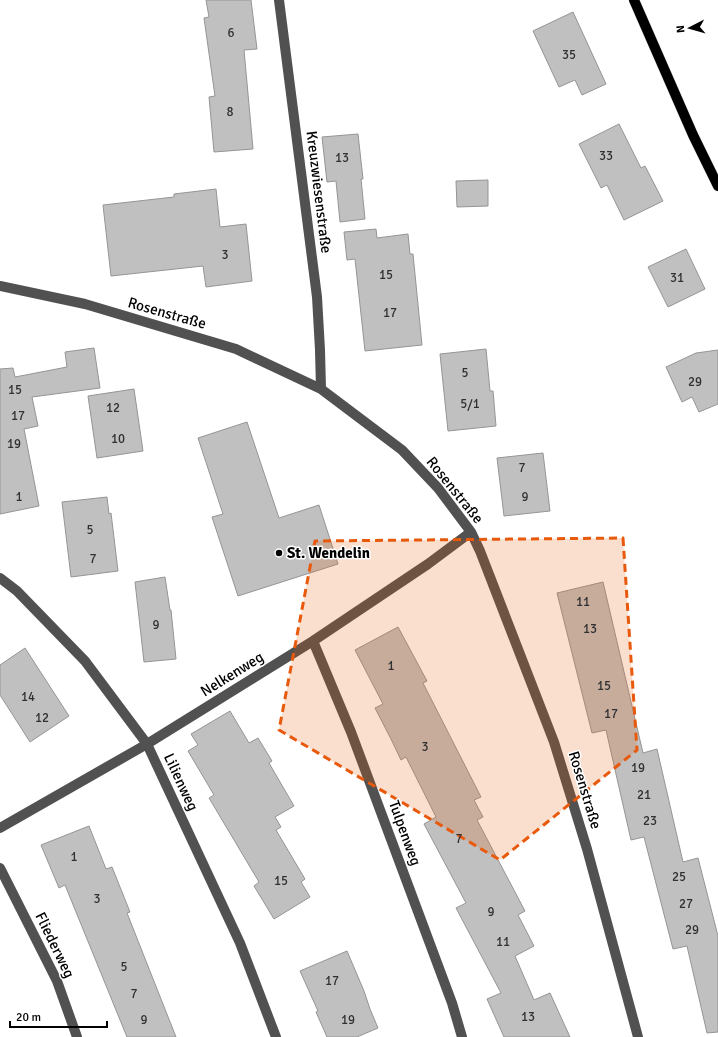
<svg xmlns="http://www.w3.org/2000/svg" width="718" height="1037" font-family="Signika,sans-serif">
	<style>
		.building { fill: #c0c0c0; stroke: #959595 }
		.lines { fill: none; stroke-linecap: round; stroke-linejoin: round }
		.major-casing { stroke: #dbdbdb; stroke-width: 11 }
		.minor { stroke: #515151; stroke-width: 10 }
		.major { stroke: #000; stroke-width: 10 }
		.marked { fill: #e8590c; fill-opacity: 0.2; stroke: #e8590c; stroke-width: 3; stroke-dasharray: 8 5; stroke-linejoin: round }
		.poi-dot { fill: #000; stroke: #fff; stroke-width: 1.5 }
		.labels { text-anchor: middle; dominant-baseline: central; stroke-width: 3; stroke-linejoin: round; paint-order: stroke }
		.number-label { font-size: 13px; fill: #303030 }
		.street-label { font-size: 15px; fill: #000; stroke: #fff }
		.poi-label { font-size: 15px; font-weight: bold; fill: #000; stroke: #fff; text-anchor: start }
	</style>
	<rect width="100%" height="100%" fill="#fff"/>
	<path class="building" d="M206 0H251L257 49 244 50 253 149 214 152 209 97 215 96 204 18 209 17Z
		M573 12 606 84 582 95 575 80 559 87 533 31Z
		M619 124 641 168 645 166 663 201 624 220 607 185 601 188 579 144Z
		M358 134 363 179H361L365 219 340 222 336 181 327 182 322 137Z
		M488 180V206L457 207 456 181Z
		M216 189 220 227 246 224 252 281 206 287 203 266 111 276 103 205 174 197V194Z
		M376 229 377 238 408 234 410 254H413L422 345 365 351 355 259 347 260 344 232Z
		M686 249 705 289 668 307 648 267Z
		M94 348 100 388 32 397 38 426 24 429 39 506 0 514V369L13 368 15 377 67 367 65 352Z
		M486 349 490 391H493L496 426 448 431 440 354Z
		M718 350V404L699 412 692 397 682 402 666 367 696 353Z
		M134 389 143 451 97 458 88 396Z
		M247 422 279 518 319 505 338 564 238 596 212 517 223 514 198 438Z
		M543 453 550 511 504 516 497 458Z
		M107 497 109 514 111 513 118 571 71 577 62 502Z
		M165 577 170 610H171L176 659 144 662 135 582Z
		M603 582 643 753 657 749 683 862 698 858 718 936V1032L707 1033 687 946 673 949 644 837 631 840 606 730 592 733 557 593Z
		M398 627 427 681 423 683 481 797 474 800 483 817 477 820 525 911 518 915 534 946 515 956 534 1000 550 993 570 1037H504L487 999 501 993 456 908 466 903 424 824 436 817 406 757 401 760 391 739 375 708 383 704 355 650Z
		M25 648 69 716 30 742 0 695V665Z
		M230 711 249 743 258 738 272 761 269 763 294 806 275 817 281 827 276 830 305 879 301 882 310 897 274 919 254 886 259 882 209 798 214 795 188 751 198 745 191 734Z
		M89 826 106 869 112 867 130 912 127 913 176 1037H127L65 885 59 888 41 845Z
		M347 951 364 991 370 1009 378 1028 357 1037H327L316 1012 318 1011 300 971Z"/>
	<g class="lines">
		<g class="major-casing">
			<path id="major" d="M634 0 693 135 718 186"/>
		</g>
		<path class="minor" d="M279 0 317 297 320 350 321 389
			M0 286 85 304 236 349 321 389 402 450 438 488 471 532 480 551 554 742 587 849 638 1037
			M0 578 17 591 85 661 147 744 240 943 276 1037
			M313 641 351 732 452 1003 462 1037
			M0 828 147 744 313 641 428 564 471 532
			M0 868 57 981 77 1037"/>
		<use href="#major" class="major"/>
	</g>
	<path class="marked" d="M623 538 637 750 500 860 279 730 315 541Z"/>
	<circle class="poi-dot" cx="279" cy="553" r="4"/>
	<g class="labels">
		<g class="number-label">
			<text x="231" y="33">6</text>
			<text x="569" y="55">35</text>
			<text x="230" y="112">8</text>
			<text x="606" y="156">33</text>
			<text x="342" y="158">13</text>
			<text x="225" y="255">3</text>
			<text x="386" y="275">15</text>
			<text x="677" y="278">31</text>
			<text x="390" y="313">17</text>
			<text x="465" y="373">5</text>
			<text x="695" y="382">29</text>
			<text x="15" y="390">15</text>
			<text x="470" y="404">5/1</text>
			<text x="113" y="408">12</text>
			<text x="18" y="416">17</text>
			<text x="118" y="439">10</text>
			<text x="14" y="444">19</text>
			<text x="522" y="468">7</text>
			<text x="19" y="497">1</text>
			<text x="525" y="497">9</text>
			<text x="90" y="530">5</text>
			<text x="93" y="559">7</text>
			<text x="583" y="602">11</text>
			<text x="156" y="625">9</text>
			<text x="590" y="629">13</text>
			<text x="391" y="666">1</text>
			<text x="604" y="686">15</text>
			<text x="28" y="697">14</text>
			<text x="611" y="714">17</text>
			<text x="42" y="718">12</text>
			<text x="425" y="747">3</text>
			<text x="638" y="768">19</text>
			<text x="644" y="795">21</text>
			<text x="650" y="821">23</text>
			<text x="459" y="839">7</text>
			<text x="74" y="857">1</text>
			<text x="679" y="877">25</text>
			<text x="281" y="881">15</text>
			<text x="97" y="899">3</text>
			<text x="686" y="904">27</text>
			<text x="491" y="912">9</text>
			<text x="692" y="930">29</text>
			<text x="503" y="942">11</text>
			<text x="124" y="967">5</text>
			<text x="332" y="981">17</text>
			<text x="134" y="994">7</text>
			<text x="528" y="1017">13</text>
			<text x="144" y="1020">9</text>
			<text x="348" y="1020">19</text>
		</g>
		<g class="street-label">
			<text transform="translate(319 192) rotate(83)">Kreuzwiesenstraße</text>
			<text transform="translate(167 313) rotate(16)">Rosenstraße</text>
			<text transform="translate(455 490) rotate(51)">Rosenstraße</text>
			<text transform="translate(232 674) rotate(-32)">Nelkenweg</text>
			<text transform="translate(181 782) rotate(65)">Lilienweg</text>
			<text transform="translate(585 790) rotate(73)">Rosenstraße</text>
			<text transform="translate(405 833) rotate(70)">Tulpenweg</text>
			<text transform="translate(55 945) rotate(64)">Fliederweg</text>
		</g>
		<g class="poi-label">
			<text x="287" y="553">St. Wendelin</text>
		</g>
	</g>
	<g transform="translate(690 28) rotate(264)" stroke="#ffffff" stroke-width="3" paint-order="stroke">
	<path d="M0-3L7 15L0 10L-7 15Z" fill="#000000"/>
	<text y="-6" font-size="11" font-weight="bold" text-anchor="middle" fill="#000000">N</text>
	</g>
	<path d="M10 1021v6h97v-6" fill="none" stroke="#000000" stroke-width="2"/>
	<text x="16" y="1021" font-size="12" fill="#000000" stroke="#ffffff" stroke-width="3" paint-order="stroke">20 m</text>
</svg>
